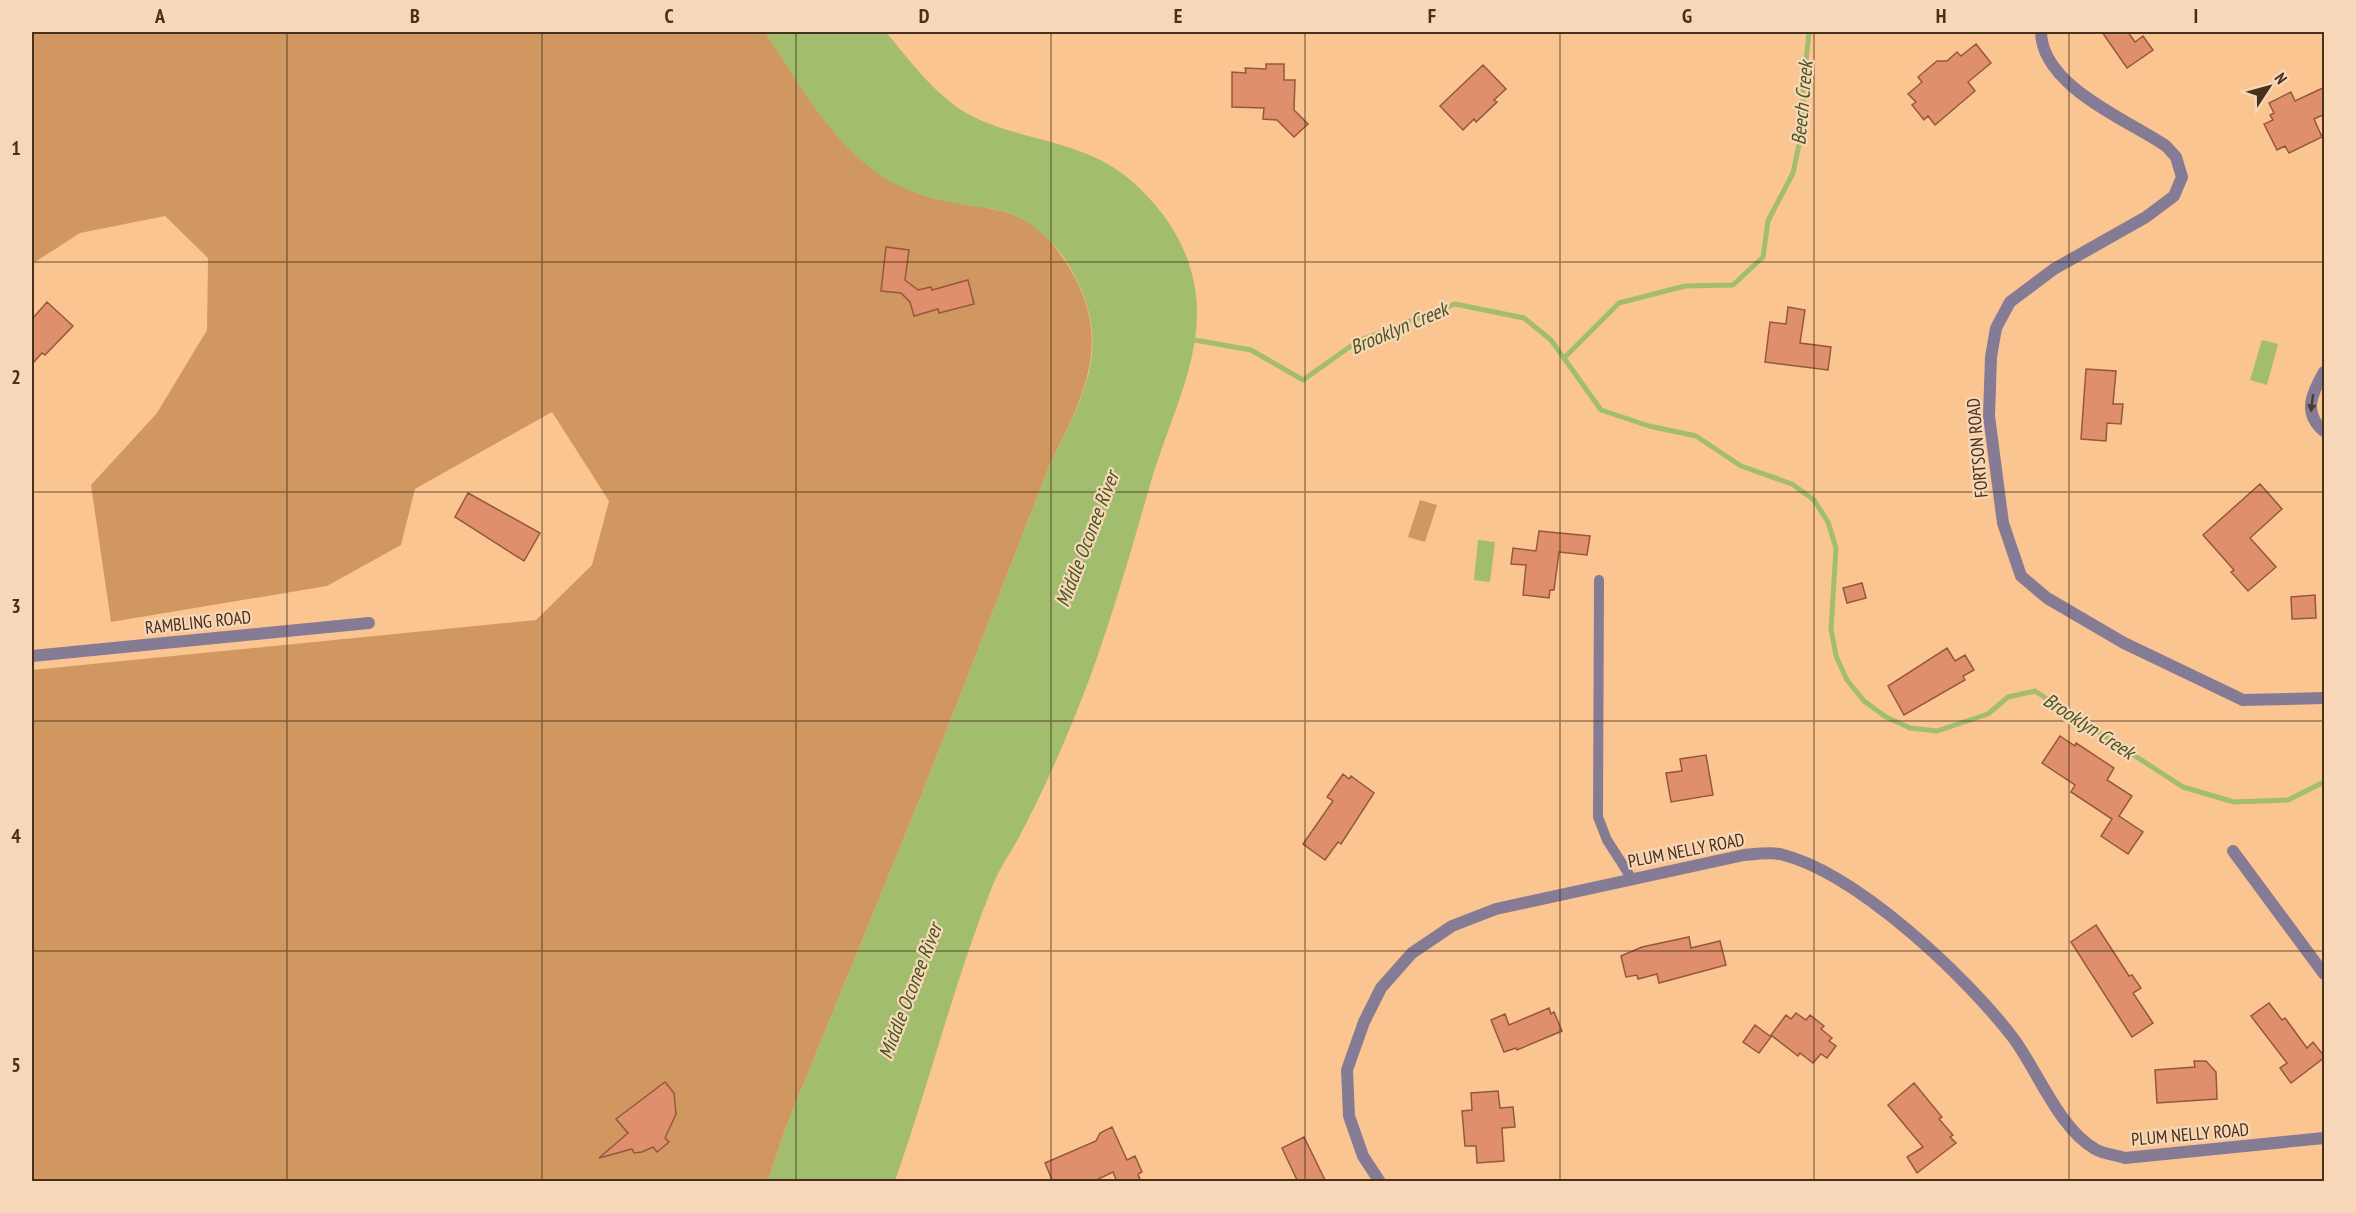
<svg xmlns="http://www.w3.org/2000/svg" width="2356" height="1213" font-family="'PT Sans Narrow',sans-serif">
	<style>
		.green { fill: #d09760 }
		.water { fill: #a2bd6e }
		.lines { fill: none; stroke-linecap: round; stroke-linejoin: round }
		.stream { stroke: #a2bd6e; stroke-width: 5 }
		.building { fill: #df8f6c; stroke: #95583d; stroke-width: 1.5 }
		.lane { stroke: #867b95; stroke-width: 10 }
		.street { stroke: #867b95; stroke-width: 12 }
		.oneway { fill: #503c2e }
		.grid { fill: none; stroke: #46311c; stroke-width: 1.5; stroke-opacity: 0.55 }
		.labels { text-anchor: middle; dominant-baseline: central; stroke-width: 4.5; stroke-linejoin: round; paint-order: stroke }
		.street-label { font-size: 18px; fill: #46311c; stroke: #f8d7b9 }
		.water-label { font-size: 20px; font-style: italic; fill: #45561e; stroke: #f8d7b9 }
		.neatline { fill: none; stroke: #46311c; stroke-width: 2 }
		.grid-label { font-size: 20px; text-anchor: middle; font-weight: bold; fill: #46311c }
	</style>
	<rect width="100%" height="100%" fill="#fbc592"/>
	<path class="green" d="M32 32H765C789 67 825 130 858 156 877 168 899 187 920 194 953 206 991 203 1022 219 1043 229 1057 248 1069 267 1114 341 1084 395 1050 464L923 791 786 1127 768 1181H32V670L536 620 592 565 609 501 552 412 415 489 401 545 327 586 111 622 91 485 157 413 207 330 208 258 165 216 80 233 32 264Z
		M1420 500 1437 505 1425 542 1408 537Z"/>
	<path class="water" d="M765 32H886C909 60 936 96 968 114 1009 136 1057 139 1098 159 1126 172 1152 198 1169 223 1230 317 1176 394 1150 485 1125 572 1101 657 1065 740 1051 773 1035 807 1018 839 1009 855 998 871 992 887 954 983 929 1084 895 1181H768L786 1127 923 791 1050 464C1086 391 1115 342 1068 264 1052 238 1028 218 998 210 990 207 980 208 971 206 945 202 916 195 893 183 835 151 800 85 765 32Z
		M2262 340 2278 344 2267 385 2250 380Z
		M1478 540 1495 542 1490 582 1474 580Z"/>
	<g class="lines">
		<path class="stream" d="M1189 339 1251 350 1303 380 1358 341 1455 304 1524 318 1551 340 1601 410 1649 426 1696 436 1741 466 1792 484 1814 500 1828 522 1836 548 1831 629 1836 656 1847 680 1864 701 1886 717 1910 728 1937 731 1988 714 2008 697 2035 691 2183 787 2234 802 2288 800 2324 782
			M1564 358 1619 303 1685 286 1733 285 1763 257 1768 221 1793 173 1804 121 1803 91 1809 32"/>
	</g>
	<path class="building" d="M2102 32H2128L2135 42 2143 36 2153 50 2127 68Z
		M1976 44 1991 63 1968 82 1975 91 1935 125 1928 116 1924 120 1912 105 1916 102 1908 94 1922 82 1918 77 1937 61H1947L1957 52 1961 56Z
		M1266 64H1284V80H1295L1294 110 1308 124 1294 137 1277 120 1263 119 1264 108 1232 107V72L1246 73 1245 68 1266 69Z
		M1483 65 1506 89 1494 100 1497 102 1476 122 1474 119 1463 130 1440 106Z
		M2325 87V114L2314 119 2322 137 2289 153 2285 146 2277 150 2264 124 2273 120 2270 115 2274 113 2269 103 2291 92 2295 101Z
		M886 247 909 250 905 280 918 290 931 287 932 290 968 280 974 304 939 313 938 309 914 316 910 302 901 293 881 291Z
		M47 302 73 326 45 355 42 353 32 364V319Z
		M1788 307 1805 310 1800 343 1831 347 1828 370 1765 362 1770 322 1786 324Z
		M2086 369 2116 371 2113 404H2123L2121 424 2107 423 2106 441 2081 439Z
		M2260 484 2282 509 2250 538 2276 567 2248 591 2231 572 2234 570 2203 535Z
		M468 493 540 533 524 561 455 517Z
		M1539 531 1590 536 1587 555 1559 552 1554 590H1550L1549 598 1523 595 1526 565 1511 564 1513 548 1536 551Z
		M1862 583 1866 598 1847 603 1843 588Z
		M2315 595 2316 618 2292 619 2291 597Z
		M1947 648 1955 661 1965 655 1974 670 1963 676 1965 680 1904 715 1888 686Z
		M2060 736 2075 746 2076 743 2114 768 2107 780 2132 796 2119 816 2143 832 2128 854 2101 836 2112 819 2071 792 2075 785 2042 763Z
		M1706 755 1713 795 1671 802 1666 773 1682 771 1680 759Z
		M1343 774 1349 779 1351 776 1374 793 1341 844 1338 842 1325 860 1303 844 1333 801 1327 797Z
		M2096 925 2129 976 2132 975 2141 988 2133 993 2153 1023 2132 1037 2071 942Z
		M1689 937 1691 948 1720 941 1726 965 1659 983 1657 974 1638 979 1637 975 1626 977 1621 956 1642 947Z
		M2269 1003 2282 1020 2285 1018 2307 1048 2313 1042 2325 1057 2291 1083 2280 1068 2287 1063 2251 1016Z
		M1549 1008 1551 1014 1554 1012 1562 1031 1517 1050 1516 1048 1504 1052 1491 1020 1505 1014 1509 1025Z
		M1796 1013 1806 1020 1810 1015 1824 1026 1821 1029 1832 1038 1829 1041 1836 1046 1827 1058 1821 1054 1813 1063 1800 1053 1798 1056 1771 1035 1786 1015 1791 1019Z
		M1755 1025 1771 1037 1759 1053 1743 1042Z
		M2194 1061H2206L2216 1072 2217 1099 2157 1103 2155 1070 2195 1067Z
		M665 1082 674 1093 676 1114 665 1138 669 1142 657 1152 653 1147 642 1152 634 1153 632 1149 599 1158 628 1133 616 1119Z
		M1914 1083 1942 1117 1939 1119 1953 1135 1950 1137 1956 1143 1917 1173 1907 1157 1923 1147 1888 1105Z
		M1498 1091 1500 1108 1513 1107 1515 1127 1502 1128 1504 1161 1477 1163 1476 1146H1465L1462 1111 1472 1110 1471 1093Z
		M1112 1127 1127 1160 1135 1156 1142 1172 1138 1174 1141 1182H1117L1113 1172 1092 1182H1053L1045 1163 1096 1141 1100 1133Z
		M1304 1137 1326 1182H1298L1282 1148Z"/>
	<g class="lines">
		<path class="lane" d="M1599 580 1598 817 1607 840 1632 879"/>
		<path class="street" d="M2041 32C2042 86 2126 119 2166 146L2176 157 2182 177 2174 196 2146 217 2054 269 2010 302 1996 328 1991 357 1989 416 2003 523 2021 576 2047 598 2124 643 2243 700 2324 698
			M2324 372C2312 393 2302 413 2324 431
			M32 656 369 623
			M2233 851 2324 974
			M1380 1182 1363 1156 1349 1116 1347 1070 1364 1022 1381 988 1412 953 1452 926 1496 909 1744 855C1755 854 1769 852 1780 854 1856 872 1967 977 2014 1039 2038 1072 2059 1128 2095 1149 2103 1154 2116 1155 2125 1158L2324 1138"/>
	</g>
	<defs><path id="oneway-solid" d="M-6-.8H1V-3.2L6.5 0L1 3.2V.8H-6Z" transform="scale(1.5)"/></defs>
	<use class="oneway" href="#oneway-solid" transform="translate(2312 403) rotate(97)"/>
	<path class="grid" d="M287 32V1182M542 32V1182M796 32V1182M1051 32V1182M1305 32V1182M1560 32V1182M1814 32V1182M2069 32V1182M32 262H2324M32 492H2324M32 721H2324M32 951H2324"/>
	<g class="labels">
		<g class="street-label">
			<text transform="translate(1977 448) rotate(-95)">FORTSON ROAD</text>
			<text transform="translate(198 622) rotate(-6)">RAMBLING ROAD</text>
			<text transform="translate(1686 850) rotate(-11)">PLUM NELLY ROAD</text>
			<text transform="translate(2190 1134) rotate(-5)">PLUM NELLY ROAD</text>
		</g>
		<g class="water-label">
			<text transform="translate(1802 103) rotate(-85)">Beech Creek</text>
			<text transform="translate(1399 328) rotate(-23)">Brooklyn Creek</text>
			<text transform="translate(1087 539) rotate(-69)">Middle Oconee River</text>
			<text transform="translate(2089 726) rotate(33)">Brooklyn Creek</text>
			<text transform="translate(910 991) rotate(-69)">Middle Oconee River</text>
		</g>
	</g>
	<rect width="2356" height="1213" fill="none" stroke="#f8d7b9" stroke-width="66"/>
	<g transform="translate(2269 87) rotate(54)" stroke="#f8d7b9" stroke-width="4.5" paint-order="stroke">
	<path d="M0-4.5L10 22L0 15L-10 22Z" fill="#46311c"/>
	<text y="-9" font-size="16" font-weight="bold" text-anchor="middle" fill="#46311c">N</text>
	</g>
	<rect x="33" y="33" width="2290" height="1147" class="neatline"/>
	<g class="grid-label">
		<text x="160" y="23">A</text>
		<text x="415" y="23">B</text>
		<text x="669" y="23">C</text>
		<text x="924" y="23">D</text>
		<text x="1178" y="23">E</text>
		<text x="1432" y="23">F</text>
		<text x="1687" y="23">G</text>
		<text x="1941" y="23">H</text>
		<text x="2196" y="23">I</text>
		<text x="16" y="155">1</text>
		<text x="16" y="384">2</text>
		<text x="16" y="613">3</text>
		<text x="16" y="843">4</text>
		<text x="16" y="1072">5</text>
	</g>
</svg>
